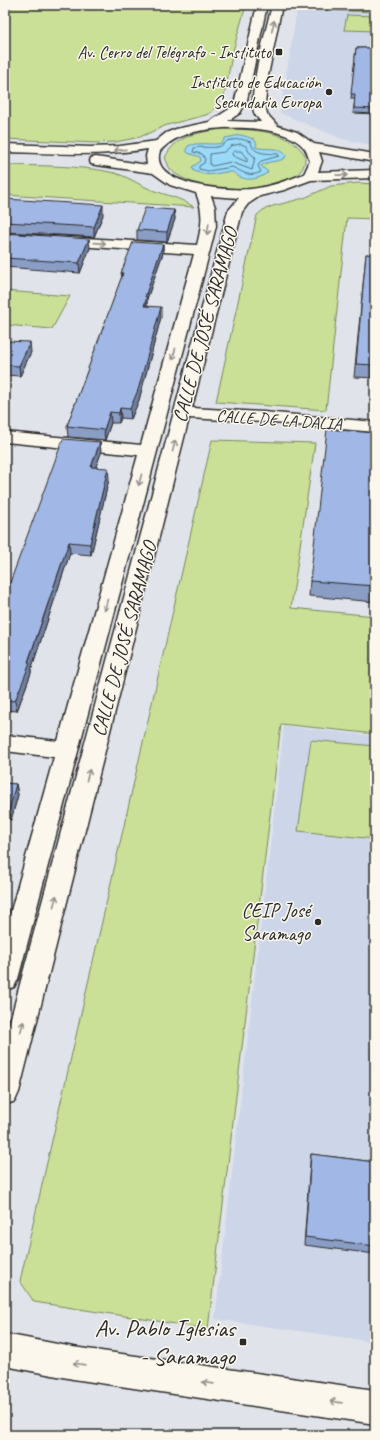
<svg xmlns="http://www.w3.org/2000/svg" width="380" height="1440" font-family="Caveat,sans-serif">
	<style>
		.built { fill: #cdd6e8 }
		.green { fill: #c9e096; stroke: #7a8660 }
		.water { fill: #99dafa; stroke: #6d94a7 }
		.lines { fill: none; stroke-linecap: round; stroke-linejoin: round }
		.shore { stroke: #57717e; stroke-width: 1 }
		.minor-casing { stroke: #2b2b2b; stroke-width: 3 }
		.minor { fill: #fbf7ec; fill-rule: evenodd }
		.wall { fill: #8a9dc5; stroke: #2b2b2b }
		.shaded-wall { fill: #7180a0; stroke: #2b2b2b }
		.building { fill: #a1b7e5; stroke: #2b2b2b }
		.oneway { stroke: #93918c }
		.poi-dot { fill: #2b2b2b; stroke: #fbf7ec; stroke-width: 1.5 }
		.labels { text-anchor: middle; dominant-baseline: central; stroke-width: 3; stroke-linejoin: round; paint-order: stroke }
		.far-poi-label { font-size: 17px; fill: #2b2b2b; stroke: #fbf7ec; text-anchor: end }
		.far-street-label { font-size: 17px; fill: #2b2b2b; stroke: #fbf7ec }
		.street-label { font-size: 20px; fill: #2b2b2b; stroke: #fbf7ec }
		.poi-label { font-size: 20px; fill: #2b2b2b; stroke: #fbf7ec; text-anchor: end }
		.near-poi-label { font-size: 24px; fill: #2b2b2b; stroke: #fbf7ec; text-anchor: end }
	</style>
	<rect width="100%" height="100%" fill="#e0e4ea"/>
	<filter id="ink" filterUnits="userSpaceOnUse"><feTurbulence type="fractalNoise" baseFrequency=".025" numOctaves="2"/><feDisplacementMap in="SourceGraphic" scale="8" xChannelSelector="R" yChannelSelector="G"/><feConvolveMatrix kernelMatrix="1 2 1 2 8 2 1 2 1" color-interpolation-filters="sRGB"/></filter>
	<g filter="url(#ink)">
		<path class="built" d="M297 9 375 12V146L342 139 280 113Z
			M284 726 375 736V1342L215 1319Z"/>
		<path class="green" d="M5 5H246L233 51 224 96 212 112 206 115 167 125 140 137 116 142 96 143 5 139Z
			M300 5H375V12L299 9Z
			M347 15 375 16V31L344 30Z
			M221 129C244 129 285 129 301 150 304 153 305 154 305 158 305 164 303 169 298 174 272 196 194 194 170 169 168 166 167 161 165 158 175 135 198 133 221 129Z
			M5 165C40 166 81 165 115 173 129 177 139 185 152 190 166 195 181 198 194 207L5 195Z
			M358 183 375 184V219L347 218 326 410 216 402 257 215 263 210 273 206 304 198 331 186Z
			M5 291 70 296 52 329 5 325Z
			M212 440 315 443 291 608 375 616V734L281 724 208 1329 34 1302 20 1281Z
			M311 740 375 746V839L298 831Z"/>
		<path class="water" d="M241 135 254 139 257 144 255 147C266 151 278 145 286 155L285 158C278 163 268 160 261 166L268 172C258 181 242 182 233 172 215 171 214 179 194 171L192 167 201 161 200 157 188 153 186 150 188 146C200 141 210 146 222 143L225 138Z"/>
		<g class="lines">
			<path class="shore" d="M241 139 251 142C253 155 267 153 278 154L279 156 261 161 258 166 261 172C249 178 243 172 232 167L208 171 199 169V166L204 163 205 159 202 154 193 152 194 148C206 145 218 152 227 141Z
				M241 144 246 146 249 152 255 157 252 170 231 162 212 166 210 165V154L224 152 231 146Z
				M235 151H241L247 159V162L233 156 232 154Z"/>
			<g class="minor-casing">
				<path id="minor" d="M257 5H267L247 100 240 113 228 121 261 122C259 119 255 116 254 112 248 94 267 26 272 5H282L268 76 265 104 267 114 278 126 297 132 314 144 375 154V162L319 152 322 161 318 172 375 170V178L311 180 284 190 260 196 248 204 242 212 192 408 263 412 375 422V432L263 422 189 418 19 1092 15 1101 5 1105V1040L228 211 239 198 211 196 215 207 216 226 210 250 18 979 14 987 5 990V932L54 757 5 751V735L58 741 138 455 5 442V432L141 445 194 254 5 241V233L197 245C202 225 204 213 196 193L170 185 153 173 96 165 91 164 90 161 91 158 96 157 147 165 146 156 148 149C101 157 53 153 5 152V144L91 147 120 146 156 141 166 133 176 129 209 122 231 108 235 100ZM223 128C246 127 290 128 305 149 307 152 308 157 310 161L304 174C286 181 269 187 251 189 230 191 148 186 160 151 177 133 199 130 223 128Z
					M5 1334 73 1347 375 1390V1424L73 1379 5 1366Z"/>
			</g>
			<use href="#minor" class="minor"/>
		</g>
		<path class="wall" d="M356 48H375V114L353 113 355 99H351Z
			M5 199 103 215 94 237 5 232Z
			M174 210 175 219 167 242 137 240V230Z
			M5 233 90 248 80 273 5 267Z
			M163 244V253L147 299V306L161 317 139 400 131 419 121 418 119 423H111L105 440 68 437 67 426 122 277 121 273Z
			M366 254 375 255V378L354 377Z
			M5 341 31 352 20 376 5 375Z
			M375 433V602L309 596 310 581Z
			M100 442 101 453 96 467 109 479 91 555 70 553 31 670V673L17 711 5 710V596Z
			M5 783 16 784 18 795 11 820 5 819Z
			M375 985V1074L371 1073Z
			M311 1154 375 1162V1254L304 1245 310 1162Z"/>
		<path class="shaded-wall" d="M103 205V215L94 237V227Z
			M174 210 175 219 167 242V232Z
			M89 239 90 248 80 273 79 263Z
			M163 244V253L147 299V307L145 316V297Z
			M161 307V317L139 400 131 419 130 409Z
			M30 342 31 352 20 376 19 366Z
			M120 408 121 418 119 423V413Z
			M110 412 111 423 105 440 104 430Z
			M100 442 101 453 92 477 91 467Z
			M108 468 109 479 91 555 90 544Z
			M69 542 70 553 31 670V673L17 711 15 701Z
			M16 784 18 795 11 820 9 809Z"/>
		<path class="building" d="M356 48H375V109L354 108 355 94H351Z
			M5 199 103 205 94 227 5 222Z
			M145 208 174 210 167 232 137 230Z
			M5 233 89 239 79 263 5 258Z
			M133 242 163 244 145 297H147L144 306 161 307 138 390 130 409 120 408 119 413 110 412 104 430 67 426 123 273H121Z
			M366 254 375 255V365L356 364Z
			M5 341 30 342 19 366 5 365Z
			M327 429 375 433V586L310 581Z
			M63 439 100 442 91 467 108 468 90 544 69 542 28 662 30 663 15 701 5 700V596Z
			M5 783 16 784 9 809H5Z
			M375 1015V1064H373Z
			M311 1154 375 1162V1246L305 1237Z"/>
		<defs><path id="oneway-shaft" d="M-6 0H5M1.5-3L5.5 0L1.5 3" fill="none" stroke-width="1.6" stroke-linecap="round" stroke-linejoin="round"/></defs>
		<g class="oneway">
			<use href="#oneway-shaft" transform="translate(273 26) rotate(-78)"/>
			<use href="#oneway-shaft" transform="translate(120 150) rotate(174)"/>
			<use href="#oneway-shaft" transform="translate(342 175) rotate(-1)"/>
			<use href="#oneway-shaft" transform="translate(208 229) rotate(99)"/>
			<use href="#oneway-shaft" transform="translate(100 243) rotate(4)"/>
			<use href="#oneway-shaft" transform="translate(174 354) rotate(105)"/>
			<use href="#oneway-shaft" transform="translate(174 446) rotate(-75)"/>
			<use href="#oneway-shaft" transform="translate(140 480) rotate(105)"/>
			<use href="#oneway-shaft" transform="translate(106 605) rotate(105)"/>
			<use href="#oneway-shaft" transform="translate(88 775) rotate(-75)"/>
			<use href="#oneway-shaft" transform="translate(55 901) rotate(-75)"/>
			<use href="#oneway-shaft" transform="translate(22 1027) rotate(-75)"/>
			<use href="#oneway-shaft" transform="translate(79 1364) rotate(-172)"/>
			<use href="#oneway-shaft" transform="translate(208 1383) rotate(-172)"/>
			<use href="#oneway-shaft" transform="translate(336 1402) rotate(-172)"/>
		</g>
	</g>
	<g class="poi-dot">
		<rect x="275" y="48" width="8" height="8" rx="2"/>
		<circle cx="329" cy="92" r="4"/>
		<circle cx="318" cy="922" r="4"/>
		<rect x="239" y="1338" width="8" height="8" rx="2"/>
	</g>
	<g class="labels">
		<g class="far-poi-label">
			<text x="271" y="52">Av. Cerro del Telégrafo - Instituto</text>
			<text x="321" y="82">Instituto de Educación<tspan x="321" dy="20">Secundaria Europa</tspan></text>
		</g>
		<g class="far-street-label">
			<text transform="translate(279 420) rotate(4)">CALLE DE LA DALIA</text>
		</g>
		<g class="street-label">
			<text transform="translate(205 325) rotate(-75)">CALLE DE JOSÉ SARAMAGO</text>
			<text transform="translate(124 639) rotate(-75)">CALLE DE JOSÉ SARAMAGO</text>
		</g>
		<g class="poi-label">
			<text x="310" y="910">CEIP José<tspan x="310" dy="23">Saramago</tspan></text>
		</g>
		<g class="near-poi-label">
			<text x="235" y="1328">Av. Pablo Iglesias<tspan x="235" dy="28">- Saramago</tspan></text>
		</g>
	</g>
	<rect width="380" height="1440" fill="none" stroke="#fbf7ec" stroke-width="20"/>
	<rect x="10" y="10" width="360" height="1420" fill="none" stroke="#2b2b2b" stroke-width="1.5" filter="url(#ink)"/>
</svg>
